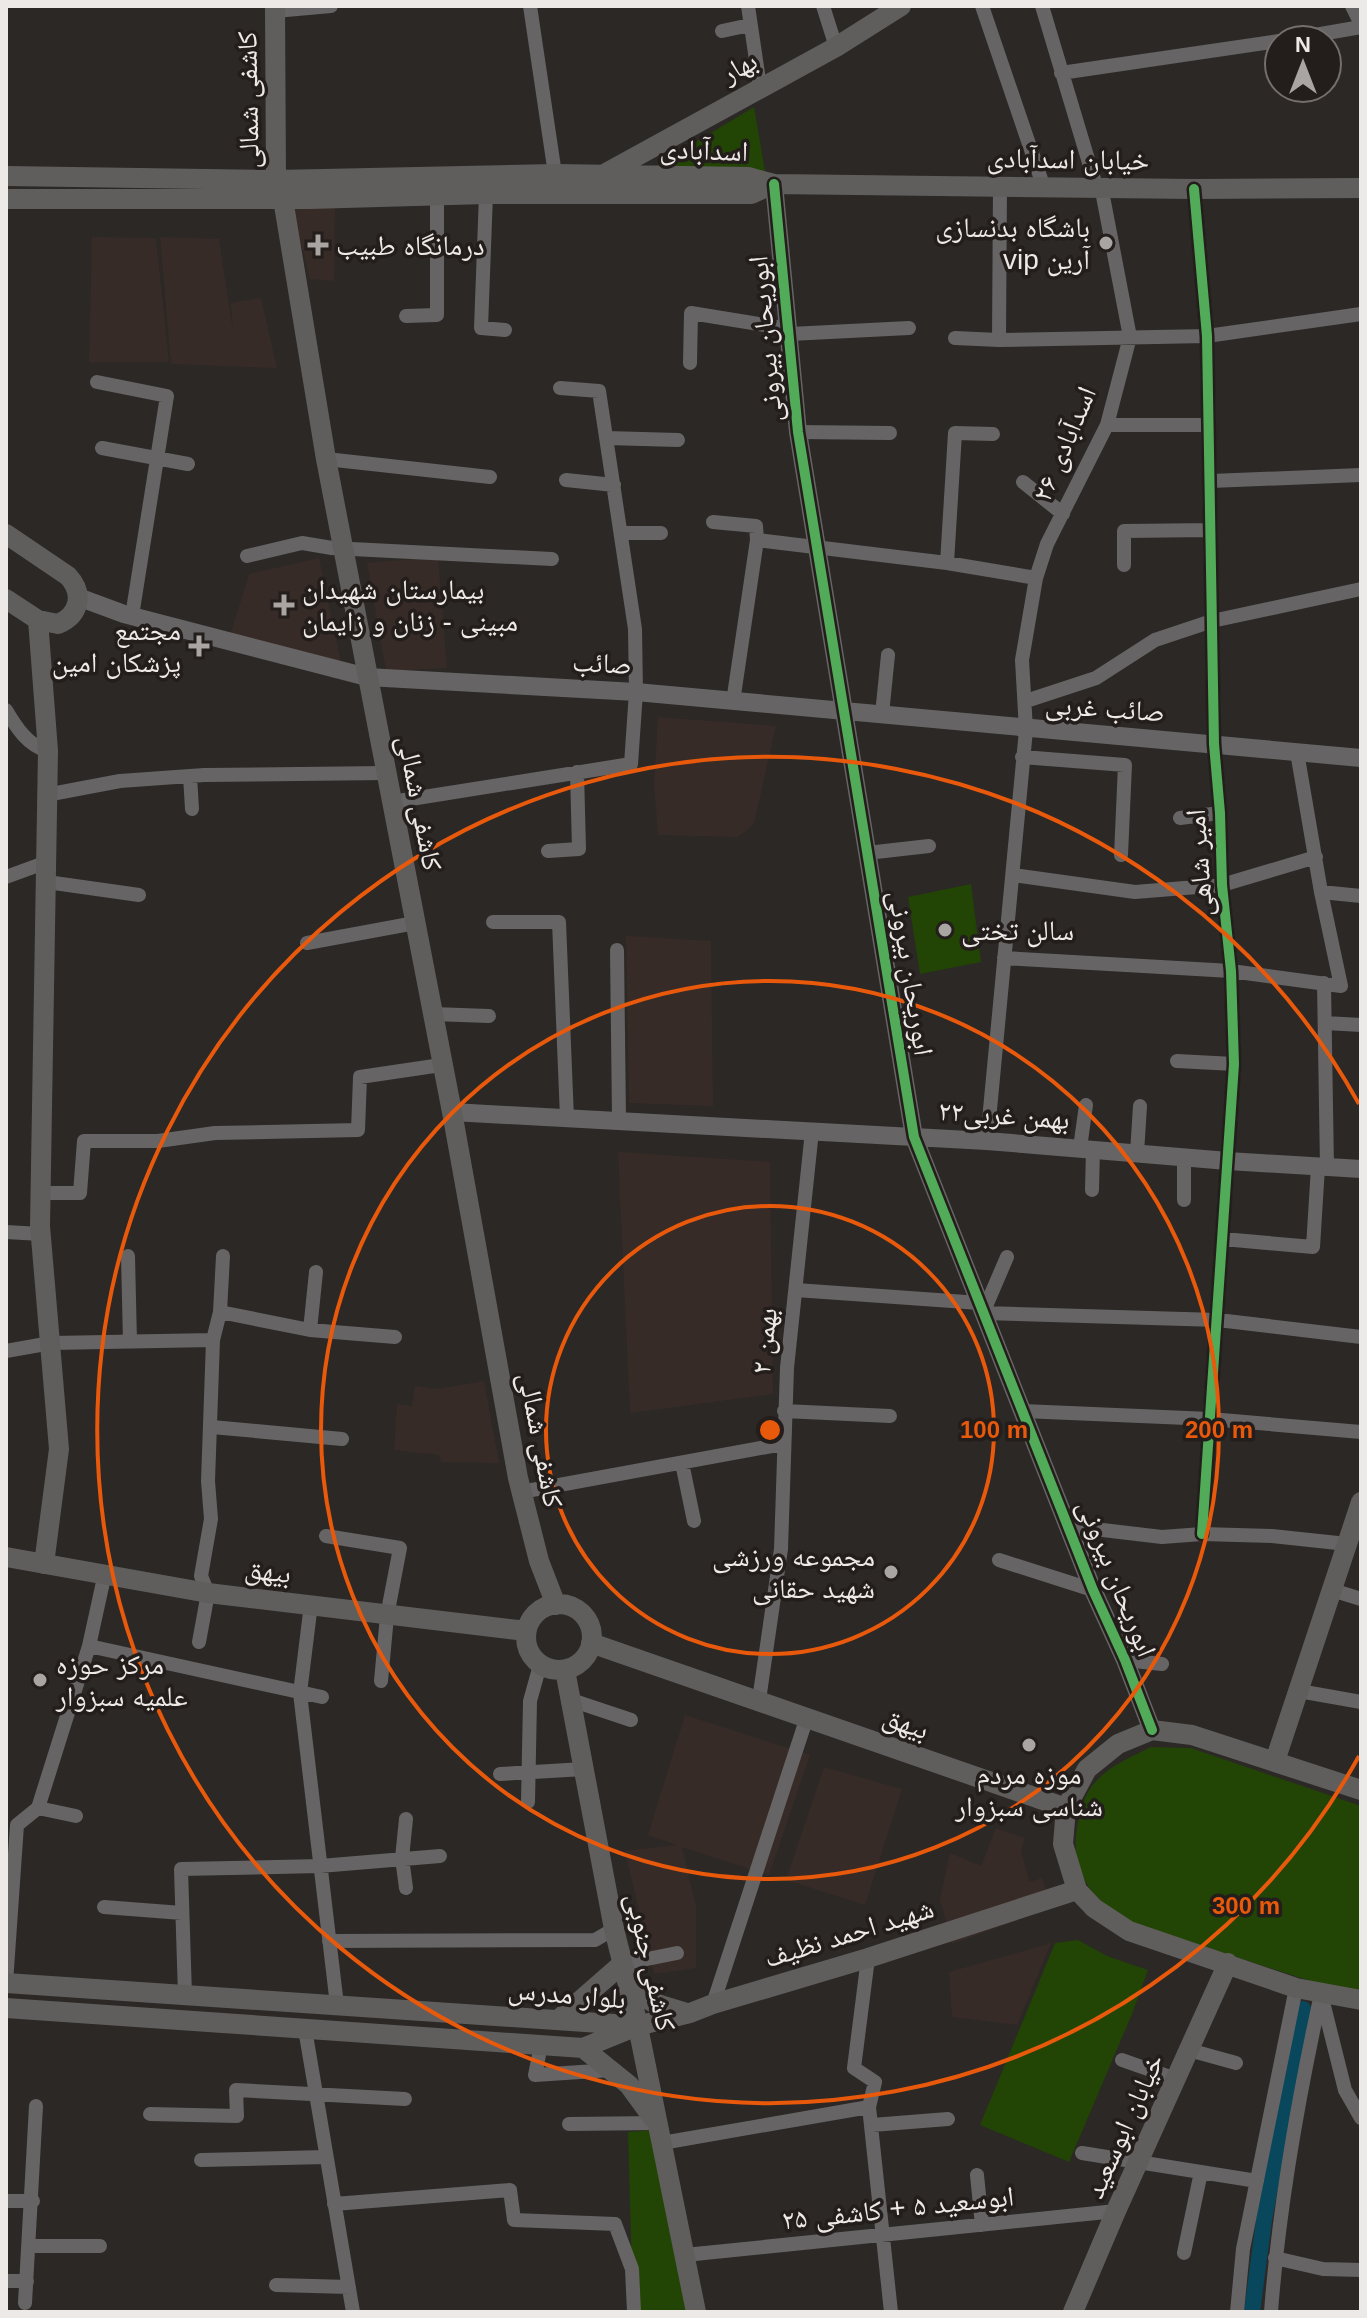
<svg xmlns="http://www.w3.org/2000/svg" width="1367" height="2318" font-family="Helvetica,'Noto Naskh Arabic',sans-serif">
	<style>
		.built { fill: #372b27 }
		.green { fill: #224405 }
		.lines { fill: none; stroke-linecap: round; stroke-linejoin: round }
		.canal { stroke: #08475c; stroke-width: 16 }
		.minor { stroke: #666464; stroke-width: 14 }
		.tertiary { stroke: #666464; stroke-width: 18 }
		.secondary { stroke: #605e5d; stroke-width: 20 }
		.cycleway-casing { stroke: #231d1b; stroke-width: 15 }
		.cycleway { stroke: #51ab58; stroke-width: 10 }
		.ring { fill: none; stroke: #e8590c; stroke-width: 4 }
		.poi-dot { fill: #a9a5a3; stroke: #231d1b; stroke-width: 3 }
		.labels { text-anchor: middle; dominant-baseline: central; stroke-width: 7; stroke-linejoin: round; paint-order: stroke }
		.street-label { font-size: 28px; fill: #ede9e7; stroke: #231d1b }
		.poi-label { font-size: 28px; fill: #ede9e7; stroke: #231d1b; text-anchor: start }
		.centre { fill: #e8590c; stroke: #231d1b; stroke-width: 4 }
		.ring-label { font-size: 24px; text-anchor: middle; font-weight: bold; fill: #e8590c; stroke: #231d1b; stroke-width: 7; stroke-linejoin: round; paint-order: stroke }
	</style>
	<rect width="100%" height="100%" fill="#2b2826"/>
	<path class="built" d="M299 205H335L334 281 310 279 293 212Z
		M92 237 156 238 169 362H89Z
		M160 237 219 239 233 331 231 303 261 298 277 368 171 364Z
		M438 557 447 668 386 671 367 563Z
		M319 558 341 663 230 636 249 574Z
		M658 717 776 726 754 824 738 837 658 835 654 784Z
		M626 936 711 941 713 1106 629 1103Z
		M618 1152 770 1162 773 1394 630 1413Z
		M484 1381 499 1463 441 1462 439 1455 394 1450 397 1404 412 1406 415 1386 436 1389Z
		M685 1715 810 1755 769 1875 682 1847 696 1906V1968L654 1974 625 1851 677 1845 648 1835Z
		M824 1767 902 1789 865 1905 786 1880Z
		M996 1828 1025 1838 1021 1850 1029 1882 1042 1878 1053 1907 952 1944 940 1899 950 1853 981 1866Z
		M1051 1943 1017 2025 952 2017 949 1972Z"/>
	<path class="green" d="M754 107 766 177 649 170Z
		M971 884 981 962 920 974 908 897Z
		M1151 1747 1191 1748 1361 1806V1994L1354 1995 1127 1922C1088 1896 1067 1867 1079 1818 1082 1809 1084 1797 1090 1789 1104 1768 1129 1758 1151 1747Z
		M1078 1940 1107 1956 1148 1970 1132 2014 1069 2162 980 2125 1055 1943Z
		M656 2130 693 2312H633L628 2132Z"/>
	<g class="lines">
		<path class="canal" d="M1252 2312 1264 2220 1303 2009"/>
		<path class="minor" d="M530 6 555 174
			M748 6 760 87
			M823 6 836 47
			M982 6 1043 185
			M1042 6 1096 186
			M1352 6 1361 24
			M275 11 331 6
			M722 31 750 25
			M1286 40 1361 27
			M1061 73 1279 41
			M1194 189 1207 336 1214 744 1220 813 1222 885 1231 971 1234 1064 1202 1534
			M486 194 481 328 505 330
			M406 316 437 315V196
			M790 334 909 328
			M955 338 999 340 1207 336 1361 314
			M999 340 1000 185
			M690 363 691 313 789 329
			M97 382 167 396 132 616
			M1107 425H1209
			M798 432 890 433
			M607 438 678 440
			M102 448 188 464
			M326 459 490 477
			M566 480 614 485
			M1211 481 1361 475
			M1023 482 1063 514
			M713 522 756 526 757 540
			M622 533H661
			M247 556 302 543 332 548 552 559
			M947 563 955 433 993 434
			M1124 565V531L1210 530
			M1026 701 1096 678 1155 640 1212 621 1361 589
			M733 702 757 540 947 563 1036 578
			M6 710C16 727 28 746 48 751
			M882 714 888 655
			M1022 757 1125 765 1121 855
			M190 776 192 809
			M46 795 120 781 204 775 386 773
			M392 802 631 764 636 692 635 629 599 391 560 388
			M1180 818 1220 813
			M548 851 579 849 577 772
			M867 853 929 846
			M1013 875 1135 892 1222 885 1316 857
			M6 877 47 862
			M47 882 139 895
			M1321 892 1361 896
			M493 922H559L567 1118
			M307 943 415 923
			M617 950 619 1119
			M1004 958 1231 971 1341 986 1321 892 1297 752
			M1324 983 1327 1167
			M433 1014 489 1016
			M1325 1023 1361 1025
			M1177 1061 1234 1064
			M987 1141 1026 730 1022 660 1036 578 1047 544 1107 425 1130 337 1101 186
			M1080 1148 1086 1105
			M1137 1153 1140 1106
			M1092 1190 1093 1149
			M41 1193H80L84 1141H158L215 1133 358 1130 360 1077 441 1065
			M1184 1200V1157
			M6 1232 41 1234
			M1223 1239 1313 1247 1318 1167
			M128 1256 130 1342
			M1007 1257 983 1313 1218 1320 1361 1337
			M796 1290 980 1303
			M220 1312 310 1330 316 1272
			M310 1330 395 1337
			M6 1351 51 1343 213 1340
			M784 1411 890 1416
			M1023 1411 1210 1419 1361 1432
			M212 1427 342 1439
			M682 1463 694 1521
			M521 1492 783 1444
			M1069 1526 1162 1537 1202 1534 1272 1536 1347 1544
			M326 1536 400 1548 387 1616 381 1681
			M999 1560 1093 1590
			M1332 1590 1361 1599
			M311 1604 300 1693 337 2005
			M199 1642 208 1593 201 1576 211 1519 208 1481 213 1340 220 1312 223 1256
			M89 1646 322 1697
			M1125 1660 1162 1664
			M1299 1691 1361 1702
			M571 1700 631 1720
			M759 1700 781 1549 787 1368 812 1131
			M500 1774 584 1769
			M528 1802 530 1701 540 1665
			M38 1808 89 1646 105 1573
			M38 1808 76 1816
			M406 1888 402 1858 406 1819
			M104 1907 182 1913
			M329 1941 595 1940 614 1929
			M868 1958 854 2068 875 2082 869 2107 891 2312
			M622 1964 677 1953
			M6 1983 17 1825 38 1808
			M185 1995 181 1869 320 1866 440 1856
			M1322 1998 1345 2090 1361 2118
			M713 2004 807 1717
			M305 2029 353 2312
			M541 2045 535 2075 611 2070
			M1189 2050 1236 2063
			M1122 2060 1176 2079
			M150 2114 237 2116 236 2090 405 2099
			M569 2124 657 2123
			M872 2125 948 2119
			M662 2143 869 2107
			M1082 2153 1257 2181
			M201 2160 326 2157
			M977 2175 982 2225
			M6 2201H33
			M334 2204 510 2190 514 2220 615 2224 632 2269 634 2312
			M29 2246H100
			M1184 2253 1201 2172
			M685 2255 1116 2211
			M1275 2258 1323 2269 1361 2270
			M6 2281H27
			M276 2285 349 2287
			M25 2303 36 2106
			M1237 2312 1243 2249 1296 1988
			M1271 2312C1279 2205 1298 2099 1321 1994"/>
		<path class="tertiary" d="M774 184 798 432 914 1137 1093 1590 1125 1660 1152 1730
			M78 597 124 614 367 677 636 692 1361 758
			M452 1112 987 1141 1228 1161 1361 1169"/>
		<path class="secondary" d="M275 6 276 180 283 199 326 459 452 1112 518 1478 539 1561 556 1605
			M606 173 836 47 901 6
			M6 176 276 180 555 174 748 177 774 184 1194 189 1361 188
			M6 199H309L486 194H751L774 184
			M6 534 68 576C84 593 80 615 58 624L38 620 6 599
			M38 620 48 751 40 1226 59 1449 44 1564
			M6 1557 208 1593 526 1631
			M526 1637a33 33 0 1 1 66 0a33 33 0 1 1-66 0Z
			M591 1643 1066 1808
			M565 1670 614 1929 636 2017 696 2312
			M1275 1761 1361 1502
			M1361 1790 1192 1735 1152 1730 1118 1744 1087 1769 1066 1808 1063 1844 1077 1890 1094 1908 1129 1931 1296 1988 1361 2000
			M6 1983 629 2025
			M629 1988 654 2003 687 2013
			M6 2008 583 2048 637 2026 690 2013 713 2004 868 1958 1077 1890
			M558 2020 622 1964
			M583 2048 629 2085 653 2118
			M1073 2312 1116 2211 1228 1963"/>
		<g class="cycleway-casing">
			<path id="cycleway" d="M774 184 798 432 914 1137 1093 1590 1125 1660 1152 1730
				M1194 189 1207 336 1214 744 1220 813 1222 885 1231 971 1234 1064 1202 1534"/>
		</g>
		<use href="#cycleway" class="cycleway"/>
	</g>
	<g class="ring">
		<circle cx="770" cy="1430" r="224"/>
		<circle cx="770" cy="1430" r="449"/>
		<path d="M1359 1756A673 673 0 1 1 1359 1104"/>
	</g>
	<g class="poi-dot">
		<circle cx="1106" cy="243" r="8"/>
		<path d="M314 233h8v8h8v8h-8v8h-8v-8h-8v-8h8z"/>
		<path d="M280 593h8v8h8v8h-8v8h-8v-8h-8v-8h8z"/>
		<path d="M195 634h8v8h8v8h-8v8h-8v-8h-8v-8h8z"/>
		<circle cx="945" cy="930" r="8"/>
		<circle cx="891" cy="1572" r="8"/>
		<circle cx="40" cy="1680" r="8"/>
		<circle cx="1029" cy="1745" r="8"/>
	</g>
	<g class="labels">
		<g class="street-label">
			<text transform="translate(739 67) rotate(-29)">بهار</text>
			<text transform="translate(248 100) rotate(-91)">کاشفی شمالی</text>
			<text transform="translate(704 150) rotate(2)">اسدآبادی</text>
			<text transform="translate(1068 159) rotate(1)">خیابان اسدآبادی</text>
			<text transform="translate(765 339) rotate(-95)">ابوریحان بیرونی</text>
			<text transform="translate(1064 444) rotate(-67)">اسدآبادی ۲۶</text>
			<text transform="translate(602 663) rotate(3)">صائب</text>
			<text transform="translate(1105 708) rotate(4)">صائب غربی</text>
			<text transform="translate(420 803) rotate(79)">کاشفی شمالی</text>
			<text transform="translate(1199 863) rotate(-94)">امیر شاهی</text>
			<text transform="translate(911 973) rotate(81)">ابوریحان بیرونی</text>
			<text transform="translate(1004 1115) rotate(4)">۲۲بهمن غربی</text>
			<text transform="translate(764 1341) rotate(-84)">بهمن ۲</text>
			<text transform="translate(541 1440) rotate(79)">کاشفی شمالی</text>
			<text transform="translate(268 1571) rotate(7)">بیهق</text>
			<text transform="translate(1117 1578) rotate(68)">ابوریحان بیرونی</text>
			<text transform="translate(906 1723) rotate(20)">بیهق</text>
			<text transform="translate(849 1933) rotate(-17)">شهید احمد نظیف</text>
			<text transform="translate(651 1962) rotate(77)">کاشفی جنوبی</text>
			<text transform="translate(567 1994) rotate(5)">بلوار مدرس</text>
			<text transform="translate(1124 2126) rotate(-66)">خیابان ابوسعید</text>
			<text transform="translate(898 2208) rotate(-6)">ابوسعید ۵ + کاشفی ۲۵</text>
		</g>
		<g class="poi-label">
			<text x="1090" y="227" text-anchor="end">باشگاه بدنسازی<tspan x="1090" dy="32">vip آرین</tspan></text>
			<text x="336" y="245">درمانگاه طبیب</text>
			<text x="302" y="589">بیمارستان شهیدان<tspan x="302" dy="32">مبینی - زنان و زایمان</tspan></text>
			<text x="181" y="630" text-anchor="end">مجتمع<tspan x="181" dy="32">پزشکان امین</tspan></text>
			<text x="961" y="930">سالن تختی</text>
			<text x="875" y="1556" text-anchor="end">مجموعه ورزشی<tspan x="875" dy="32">شهید حقانی</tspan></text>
			<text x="56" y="1664">مرکز حوزه<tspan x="56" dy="32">علمیه سبزوار</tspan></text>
			<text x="1029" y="1774" text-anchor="middle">موزه مردم<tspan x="1029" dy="32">شناسی سبزوار</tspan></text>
		</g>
	</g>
	<circle cx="770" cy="1430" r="12" class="centre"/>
	<g class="ring-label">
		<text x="994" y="1438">100 m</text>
		<text x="1219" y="1438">200 m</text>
		<text x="1246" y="1914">300 m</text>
	</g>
	<rect width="1367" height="2318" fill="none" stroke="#ede9e7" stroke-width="16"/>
	<g transform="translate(1303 64)"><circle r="38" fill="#231d1b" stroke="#746f6d" stroke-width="2"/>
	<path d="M0-6L14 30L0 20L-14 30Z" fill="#a9a5a3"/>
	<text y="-12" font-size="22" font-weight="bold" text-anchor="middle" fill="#ede9e7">N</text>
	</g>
</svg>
